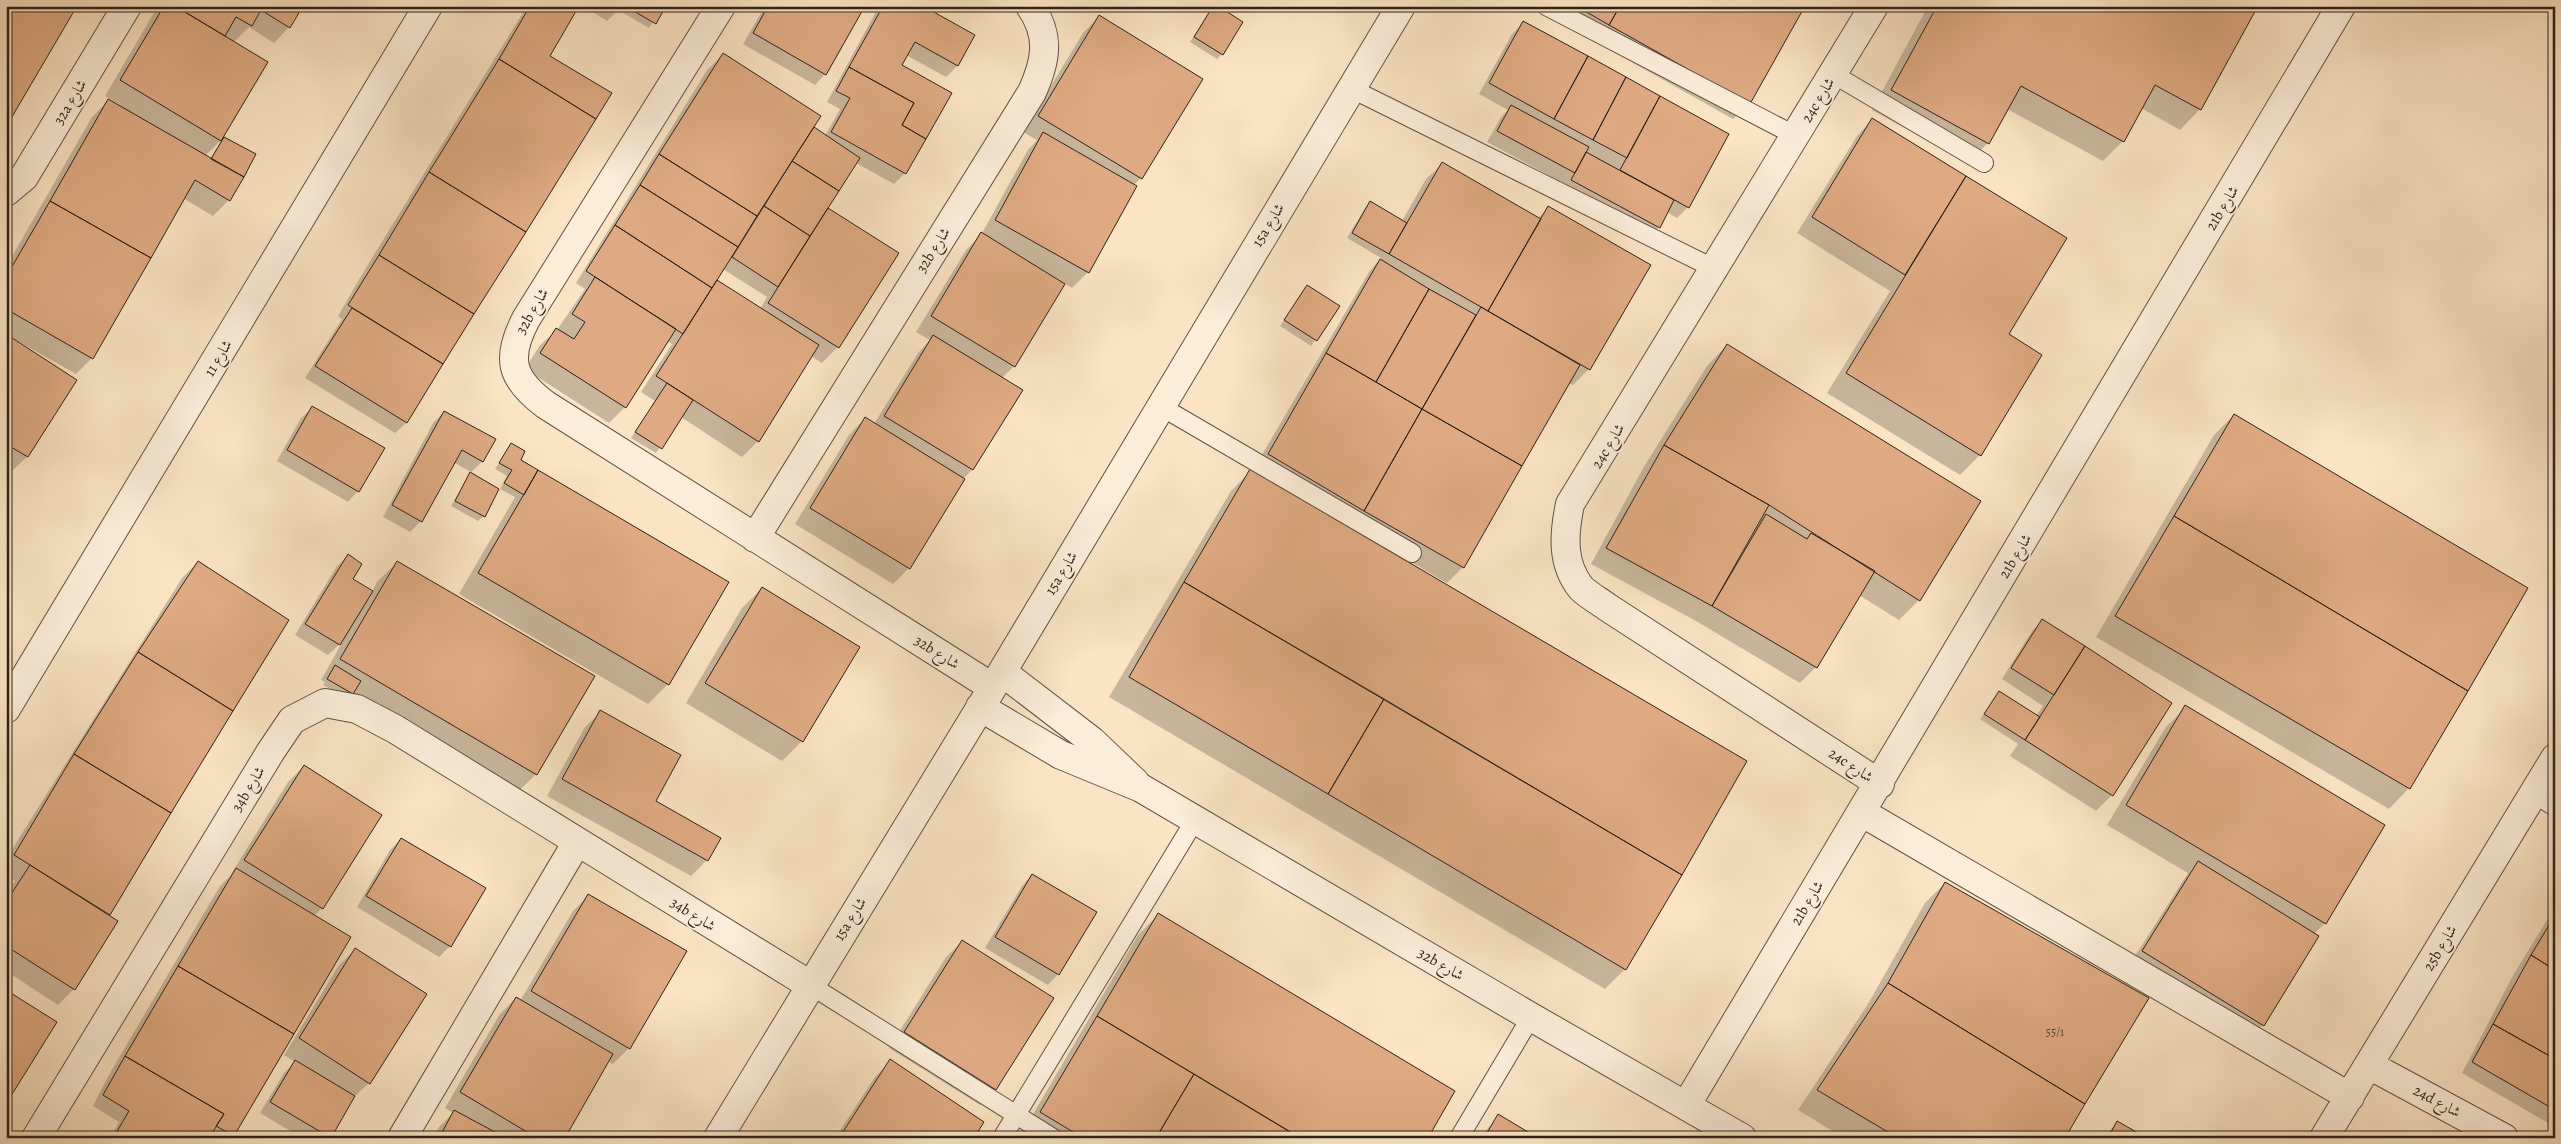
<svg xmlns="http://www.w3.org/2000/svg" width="2561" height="1144" font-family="Alegreya,Amiri,serif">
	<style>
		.shadow { fill: #0003; fill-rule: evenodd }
		.building { fill: #dfaa83; stroke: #2d221b }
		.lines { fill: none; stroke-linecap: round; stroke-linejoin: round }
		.service-casing { stroke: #605245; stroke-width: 20 }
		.minor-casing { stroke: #605245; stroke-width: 30 }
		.service { stroke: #fcedd9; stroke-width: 18 }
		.minor { stroke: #fcedd9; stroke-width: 28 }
		.labels { text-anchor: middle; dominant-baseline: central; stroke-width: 4; stroke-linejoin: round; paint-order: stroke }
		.number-label { font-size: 12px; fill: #5a4435 }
		.street-label { font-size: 15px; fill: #2d221b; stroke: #fcedd9 }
	</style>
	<rect width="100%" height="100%" fill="#fae4c4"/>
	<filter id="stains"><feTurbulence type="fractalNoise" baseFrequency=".004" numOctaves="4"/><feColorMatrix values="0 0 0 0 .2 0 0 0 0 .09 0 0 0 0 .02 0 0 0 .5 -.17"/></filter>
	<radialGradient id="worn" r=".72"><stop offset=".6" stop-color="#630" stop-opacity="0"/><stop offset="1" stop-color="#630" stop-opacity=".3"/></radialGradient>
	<path class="shadow" d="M158 6H302L289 27 274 43 249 27 233 43 267 63 220 141 205 156 210 159 224 138 229 200 213 216 183 198 92 358 76 374 16 340 15 341 75 380 27 457 11 472 6 469V267L92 117 108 101 118 107 120 105 105 96Z
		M527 6H578L548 57 473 314 406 423 395 433 305 378 342 319 338 316 364 271Z
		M583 6H664L649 28 618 10 607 21Z
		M765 6H864L825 74 815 85 743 44Z
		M879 6H921L973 36 957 66 946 77 906 55 900 66 905 173 894 184 856 163 824 213 898 253 838 347 822 363 811 356 758 441 742 457 681 417 656 453 631 438 655 401 641 392 672 344 667 341 625 407 609 423 525 369 540 345 557 330 585 289 576 283 707 70 723 55 810 133 814 129 825 136 840 109 827 102ZM723 269 767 297 760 309 715 281Z
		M1213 6 1222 54 1217 59 1190 42Z
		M1546 6H1803L1749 103 1733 119 1594 41 1597 35Z
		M1928 6H2256L2200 109 2180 130 2141 108 2123 141 2103 161 2007 109 1988 143 1968 163 1872 110Z
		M1099 17 1141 178 1134 185 1088 272 1072 288 1064 283 1014 366 1002 378 1021 390 972 470 963 479 909 568 893 584 795 524 849 435 865 419 874 424 918 353 930 340 916 332 966 250 981 235 1028 150 1037 140 1023 132 1083 33Z
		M1523 23 1688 207 1677 218 1667 212 1659 227 1648 238 1561 191 1565 184 1487 142 1501 117 1508 110 1479 94 1512 34Z
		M1872 120 2065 239 2007 334 1980 455 1960 475 1827 393 1890 291 1797 233 1857 136Z
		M1442 164 1537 219 1549 208 1649 265 1589 369 1573 385 1569 383 1463 567 1447 583 1406 559 1405 562 1625 969 1605 989 1109 697 1231 491 1251 471 1252 472 1369 272 1381 258 1347 238 1365 208 1370 202 1402 221 1426 179Z
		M1307 286 1338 306 1311 346 1280 326Z
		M1727 345 1919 600 1899 620 1859 595 1816 667 1800 683 1696 621 1591 564 1645 465 1707 366Z
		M312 408 358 491 348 502 277 461 301 418Z
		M444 412 494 439 482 462 471 472 453 462 421 521 410 532 383 517 433 423Z
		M2234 415 2409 788 2389 809 2096 637 2214 435Z
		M511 445 668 684 648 704 459 594 515 497 500 489 507 476 495 469Z
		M470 474 484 516 478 521 451 506Z
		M348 556 351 579 372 592 377 582 397 562 536 774 516 794 323 685 325 682 321 680 343 641 328 655 295 635 337 566Z
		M198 562 287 620 108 916 74 989 58 1005 6 971V895L15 881 6 875V859L182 578Z
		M762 588 802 741 782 761 686 703 742 608Z
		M2042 621 2112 795 2096 811 2010 756 2018 744 1980 719 1999 693 2036 716 2043 706 2002 679 2032 631Z
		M2186 707 2325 923 2314 934 2263 1025 2247 1041 2128 967 2188 873 2107 825 2166 727Z
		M601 712 654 802 719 838 707 860 691 876 547 796 585 727Z
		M304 766 380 815 322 908 314 916 349 937 230 1138H110L119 1122 93 1106 110 1073 220 886 230 876 288 782Z
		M401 839 450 946 439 957 357 907 390 850Z
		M1032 875 1058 974 1048 985 985 948 1022 886Z
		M1945 883 2065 1138H1844L1798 1110 1868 1004 1925 903Z
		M589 895 629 1048 613 1064 608 1061 563 1138H433L439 1127 453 1113 445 1108 500 1014 516 998 520 1001 573 911Z
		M2555 907V1127L2462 1073 2515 972Z
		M1158 915 1426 1138H1041L1025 1128 1138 935Z
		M962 942 995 1089 980 1105 889 1048 946 957Z
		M355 950 369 1083 353 1098 329 1138H302L260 1113 284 1073 295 1062 284 1055 339 965Z
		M891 1061 972 1138H835L875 1077Z
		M1499 1116 1537 1138H1479Z
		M2118 1122 2145 1138H2102Z"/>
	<path class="building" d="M6 6H77L6 127Z
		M164 6H175L268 62 221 141 120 80Z
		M175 6H303L290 28 261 10 252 26 236 17 225 36Z
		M530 6H579L550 56 612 93 596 119 499 59Z
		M625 6H666L656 24Z
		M768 6H865L826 75 753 33Z
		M883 6H923L975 35 958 66 915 42 902 65 952 93 926 139 902 125 914 103 849 67Z
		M1213 6H1218L1243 22 1223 55 1194 37Z
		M1576 6H1620L1609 25Z
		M1620 6H1805L1750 104 1609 25Z
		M1937 6H2258L2201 110 2155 85 2124 142 2021 86 1989 144 1891 90Z
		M1099 15 1203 79 1142 179 1038 116Z
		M1523 21 1588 56 1554 119 1489 83Z
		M723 53 821 116 757 216 659 154Z
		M1588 56 1626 77 1593 140 1554 119Z
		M499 59 596 119 526 232 429 172Z
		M849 67 914 103 902 125 926 139 906 174 831 132 850 98 836 91Z
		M1626 77 1660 96 1627 158 1593 140Z
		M1660 96 1729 134 1689 208 1620 170Z
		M108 99 244 177 230 201 195 180 151 258 50 201Z
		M1511 105 1589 147 1575 173 1497 131Z
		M1872 118 1966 176 1905 275 1812 217Z
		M814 127 860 158 839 191 792 161Z
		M1043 132 1137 186 1089 273 995 220Z
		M224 137 256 154 244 177 211 159Z
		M1586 152 1674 200 1660 228 1571 180Z
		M659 154 757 216 738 247 640 185Z
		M792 161 839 191 810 236 764 206Z
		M1442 162 1541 219 1488 311 1389 254Z
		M429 172 526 232 474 314 379 255Z
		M1966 176 2067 238 2009 334 2042 355 1981 456 1846 373Z
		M640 185 738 247 712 288 615 225Z
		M50 201 151 258 93 359 6 309V277Z
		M1370 201 1407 223 1389 254 1352 233Z
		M764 206 810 236 778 287 732 257Z
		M1548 206 1651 265 1590 370 1488 311Z
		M828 208 899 253 839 348 768 303Z
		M615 225 712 288 683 334 586 271Z
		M981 232 1065 284 1015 367 931 316Z
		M379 255 474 314 443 364 348 305Z
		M1380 259 1429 289 1376 382 1326 353Z
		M595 277 676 329 626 408 540 353 556 328 574 339 585 322 572 314Z
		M717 280 819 345 759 442 656 376Z
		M1307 285 1340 306 1317 341 1284 320Z
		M1429 289 1476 315 1422 409 1376 382Z
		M1481 307 1580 365 1522 466 1422 409Z
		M352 308 443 364 407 423 315 366Z
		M6 334 77 380 28 457 6 444Z
		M933 335 1023 390 973 470 884 416Z
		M1727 344 1981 501 1920 601 1769 505 1664 445Z
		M1326 353 1422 409 1364 511 1268 454Z
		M667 383 693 400 662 449 635 432Z
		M312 406 385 448 359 492 287 450Z
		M1422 409 1522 466 1464 568 1364 511Z
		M444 411 496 439 483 462 462 450 422 522 392 505Z
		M2234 414 2528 588 2468 691 2174 516Z
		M865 417 965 479 910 569 810 508Z
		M511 443 525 451 521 460 538 470 524 495 504 483 512 470 499 463Z
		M1664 445 1769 505 1712 606 1606 548Z
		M1250 469 1747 761 1682 875 1184 582Z
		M538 470 729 582 669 685 478 573Z
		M470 472 499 489 485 517 455 501Z
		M1766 514 1807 539 1811 533 1875 571 1817 668 1712 606Z
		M2174 516 2468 691 2410 789 2115 616Z
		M348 554 362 564 353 579 373 591 340 645 305 624Z
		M198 561 289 620 233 711 138 652Z
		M397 561 595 676 537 775 340 659Z
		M1184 582 1384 699 1328 794 1129 677Z
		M762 587 860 647 803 742 705 683Z
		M2042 619 2085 646 2054 695 2011 668Z
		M2085 646 2172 703 2113 796 2025 740Z
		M138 652 233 711 171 813 74 754Z
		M335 665 361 681 353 694 327 679Z
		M1999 691 2040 717 2025 740 1984 714Z
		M1384 699 1682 875 1626 970 1328 794Z
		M2185 705 2385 825 2326 924 2126 805Z
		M600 710 681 755 656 801 721 838 708 861 562 779Z
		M74 754 171 813 110 915 14 855Z
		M304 765 382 815 323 909 244 860Z
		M401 838 486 888 451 947 366 896Z
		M2198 861 2319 936 2264 1026 2142 951Z
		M30 865 118 921 75 990 6 946V902Z
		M236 868 351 937 294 1034 178 966Z
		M1032 874 1097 912 1059 975 995 937Z
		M1945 882 2149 998 2085 1104 1888 983Z
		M588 894 687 951 630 1049 531 991Z
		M1158 913 1455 1091 1428 1138H1300L1097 1016Z
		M2555 915V970L2531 955Z
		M962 940 1054 998 996 1090 904 1032Z
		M355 948 427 994 370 1084 299 1038Z
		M2531 955 2555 970V1059L2493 1024Z
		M178 966 294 1034 234 1136 216 1126 224 1114 125 1056Z
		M1888 983 2085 1104 2065 1138H1898L1817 1090Z
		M6 990 57 1022 6 1104Z
		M516 997 613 1054 565 1138H537L460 1092Z
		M1097 1016 1194 1074 1156 1138H1083L1040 1112Z
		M2493 1024 2555 1059V1110L2472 1062Z
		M125 1056 224 1114 209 1138H113L129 1111 103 1095Z
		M890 1059 984 1122 974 1138H839Z
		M295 1060 355 1096 331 1138 270 1102Z
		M1194 1074 1294 1134 1292 1138H1156Z
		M454 1110 506 1138H439Z
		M1498 1114 1538 1138H1484Z
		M2117 1121 2147 1138H2108Z"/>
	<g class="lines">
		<g class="service-casing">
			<path id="service" d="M1546 6 1796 136
				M1833 74 1984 163
				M1352 89 1715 269
				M1160 406 1412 553
				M2534 794 2555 807
				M810 985 1053 1138
				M1002 1138 1195 820
				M1459 1138 1531 1017"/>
		</g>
		<g class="minor-casing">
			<path id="minor" d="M721 6 526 319C505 359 511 379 546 405L992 687
				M1874 6 1570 504C1564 533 1561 563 1581 588 1588 595 1599 601 1607 607L1880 784
				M6 192 24 177 127 6
				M755 538 1032 92C1046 61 1051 36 1030 6
				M1002 672 1092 741 1135 782
				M980 707 1061 755 1141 788 1531 1017 1742 1138
				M6 709 428 6
				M1861 812 2350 1097
				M2369 1065 2504 1138
				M1687 1104 2341 6
				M36 1138 271 751 292 720 325 703 357 709 395 729 810 985
				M402 1138 577 842
				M718 1138 1002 672 1401 6
				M2324 1138 2555 758"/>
		</g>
		<use href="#service" class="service"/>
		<use href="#minor" class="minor"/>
	</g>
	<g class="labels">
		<g class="number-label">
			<text x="2055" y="1032">55/1</text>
		</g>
		<g class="street-label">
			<text transform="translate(1818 100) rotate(-59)">24c شارع</text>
			<text transform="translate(70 102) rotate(-59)">32a شارع</text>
			<text transform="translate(2222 208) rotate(-59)">21b شارع</text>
			<text transform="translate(1268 225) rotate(-59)">15a شارع</text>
			<text transform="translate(933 250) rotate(-58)">32b شارع</text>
			<text transform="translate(532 311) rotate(-60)">32b شارع</text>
			<text transform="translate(218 358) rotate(-59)">شارع 11</text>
			<text transform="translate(1608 446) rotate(-59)">24c شارع</text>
			<text transform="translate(2015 556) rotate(-59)">21b شارع</text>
			<text transform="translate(1061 573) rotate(-59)">15a شارع</text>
			<text transform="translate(937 652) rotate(32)">32b شارع</text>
			<text transform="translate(1851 765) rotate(33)">24c شارع</text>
			<text transform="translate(248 789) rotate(-59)">34b شارع</text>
			<text transform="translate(1807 903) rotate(-59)">21b شارع</text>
			<text transform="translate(693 914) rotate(32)">34b شارع</text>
			<text transform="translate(850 919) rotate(-58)">15a شارع</text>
			<text transform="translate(2440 948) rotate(-59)">25b شارع</text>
			<text transform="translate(1441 964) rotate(30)">32b شارع</text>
			<text transform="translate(2437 1101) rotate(28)">24d شارع</text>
		</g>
	</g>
	<rect width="2561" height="1144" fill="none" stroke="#fae4c4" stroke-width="25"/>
	<rect x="8" y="8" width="2546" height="1129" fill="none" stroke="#2d221b" stroke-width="2.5"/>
	<rect x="12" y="12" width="2536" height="1119" fill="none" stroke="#2d221b"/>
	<rect width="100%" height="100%" filter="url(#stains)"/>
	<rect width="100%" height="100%" fill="url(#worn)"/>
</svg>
